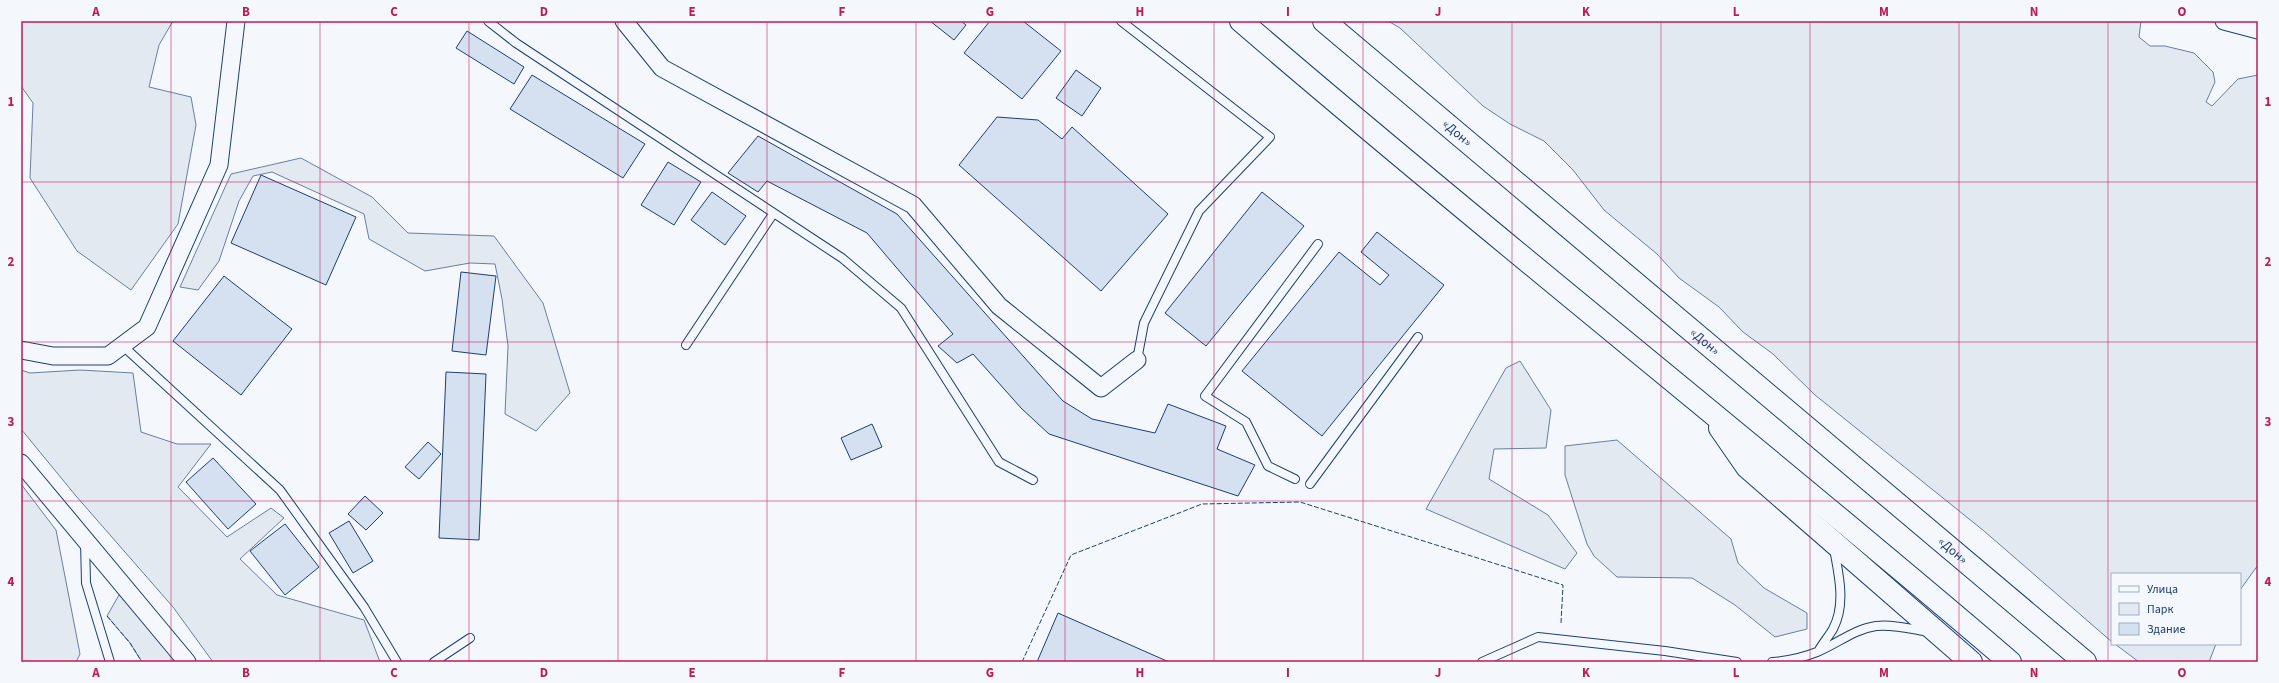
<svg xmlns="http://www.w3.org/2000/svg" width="2279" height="683" font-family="'Source Sans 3',sans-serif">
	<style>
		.green { fill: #e3e9f0; stroke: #687fa3 }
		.building { fill: #d5e0f0; stroke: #1d3f73 }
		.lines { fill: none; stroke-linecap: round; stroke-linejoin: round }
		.lane-casing { stroke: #1d3f73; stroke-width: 10 }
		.street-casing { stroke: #1d3f73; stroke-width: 19 }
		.highway-casing { stroke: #1d3f73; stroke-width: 24 }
		.lane { stroke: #f4f7fb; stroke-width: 8 }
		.street { stroke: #f4f7fb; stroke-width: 17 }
		.highway { stroke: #f4f7fb; stroke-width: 22 }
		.fence { stroke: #1d3f73; stroke-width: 1; stroke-dasharray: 5 2; stroke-linecap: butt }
		.grid { fill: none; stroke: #c2185b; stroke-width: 1; stroke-opacity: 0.55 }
		.labels { text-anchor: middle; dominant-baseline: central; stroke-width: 3; stroke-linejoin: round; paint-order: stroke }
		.street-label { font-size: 13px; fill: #1d3f73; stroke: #f4f7fb }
		.neatline { fill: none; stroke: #c2185b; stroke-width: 1.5 }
		.grid-label { font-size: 13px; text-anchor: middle; font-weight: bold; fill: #c2185b }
	</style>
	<rect width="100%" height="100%" fill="#f4f7fb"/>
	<path class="green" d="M21 21H173L159 45 149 87 191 97 196 125 178 224 131 290 77 251 30 178 33 103 21 86Z
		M1388 21H2141L2139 37 2150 46H2165L2194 53 2213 72 2215 82 2206 102 2212 106 2238 79 2258 75V565L2240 590V574H2112V642L1984 531 1815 395 1773 354 1743 332 1719 307 1679 278 1657 254 1604 210 1573 170 1544 141 1510 124 1483 106 1400 28Z
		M301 158 372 197 408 233 494 236 543 303 570 393 536 431 505 414 508 346 502 299 495 264 470 263 425 271 369 239 364 214 272 172 253 176 239 201 219 261 198 290 180 287 231 174Z
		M1520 361 1551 410 1546 448 1494 449 1489 479 1548 515 1577 553 1565 569 1426 509 1506 368Z
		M21 370 30 373 80 370 133 373 141 432 177 444H211L178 487 227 537 271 508 284 518 240 559 277 595 364 620 380 662H213L173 607 76 496 21 429Z
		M1617 440 1731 539 1738 563 1764 588 1807 613V629L1775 637 1735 605 1692 578 1617 577 1594 556 1587 544 1565 475V446Z
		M21 484 56 530 80 654 76 662H21Z
		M119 595 149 626 175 662H142L130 643 107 616Z
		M2115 644H2216L2209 662H2139Z"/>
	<path class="building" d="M930 21H961L966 25 954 40Z
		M990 21H1023L1061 51 1022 99 964 53Z
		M467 31 524 67 514 84 456 48Z
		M1076 70 1101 88 1082 116 1056 98Z
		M532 75 645 144 623 178 510 109Z
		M997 117 1038 120 1062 139 1072 127 1168 214 1101 291 959 165Z
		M758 136 897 214 1063 401 1092 419 1155 433 1168 404 1226 426 1217 449 1255 465 1238 496 1049 434 1021 408 973 354 957 363 938 346 953 334 867 233 767 181 758 192 728 173Z
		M668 162 701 182 674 225 641 205Z
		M261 175 356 217 326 285 231 243Z
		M712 192 746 216 725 245 691 220Z
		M1262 192 1304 226 1206 346 1165 313Z
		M1377 232 1444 285 1322 436 1242 371 1339 252 1380 285 1389 275 1361 252Z
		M461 272 496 276 486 355 452 351Z
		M224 276 292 329 241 395 173 341Z
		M446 372 486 374 479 540 439 538Z
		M872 424 882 447 851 460 841 438Z
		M428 442 441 454 419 479 405 467Z
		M213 458 256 504 228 529 186 482Z
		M365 496 383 513 366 530 348 514Z
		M349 521 373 561 353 573 329 533Z
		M285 524 319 567 285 595 250 551Z
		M1058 613 1169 662H1037Z"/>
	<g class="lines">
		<g class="lane-casing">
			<path id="lane" d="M488 21 516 43 842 258 901 308 999 462 1033 480
				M1121 21 1270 137 1199 211 1144 323 1137 360
				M686 345 773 214
				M123 346 280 490 364 607 397 662
				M1295 479 1268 466 1246 422 1205 396 1318 244
				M1310 484 1418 337
				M85 542 86 583 110 662
				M1819 650C1823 643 1829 636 1833 629 1846 605 1839 575 1834 549
				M434 662 470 638
				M1482 662 1538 637 1665 651 1737 662
				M1772 662C1787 661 1802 658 1817 652 1837 644 1854 629 1876 626 1893 624 1911 629 1928 632"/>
		</g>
		<g class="street-casing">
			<path id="street" d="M624 21 662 68 913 205 999 306 1101 388 1137 360
				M2224 21 2258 30
				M21 350 53 356H108L147 327 219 165 236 21
				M21 463 187 662"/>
		</g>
		<g class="highway-casing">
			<g id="highway">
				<path d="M1241 21C1494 239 1757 445 2010 662"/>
				<path id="s1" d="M1324 21 2085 662"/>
				<path d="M1720 428 1747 467 1971 662"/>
			</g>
		</g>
		<use href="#lane" class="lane"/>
		<use href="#street" class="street"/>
		<use href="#highway" class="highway"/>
		<path class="fence" d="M107 616 130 643 142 662
			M1022 662 1071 555 1202 504 1300 502 1563 585 1561 623"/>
	</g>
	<path class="grid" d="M171 21V662M320 21V662M469 21V662M618 21V662M767 21V662M916 21V662M1065 21V662M1214 21V662M1363 21V662M1512 21V662M1661 21V662M1810 21V662M1959 21V662M2108 21V662M21 182H2258M21 342H2258M21 501H2258"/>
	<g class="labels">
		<g class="street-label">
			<text stroke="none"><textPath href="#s1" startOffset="174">«Дон»</textPath></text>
			<text stroke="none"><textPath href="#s1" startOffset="498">«Дон»</textPath></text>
			<text stroke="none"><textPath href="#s1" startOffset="822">«Дон»</textPath></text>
		</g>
	</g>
	<rect width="2279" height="683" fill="none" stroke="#f4f7fb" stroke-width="44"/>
	<rect x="2111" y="573" width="130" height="72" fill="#f4f7fb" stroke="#9eadc5"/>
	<rect x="2119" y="586" width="20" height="6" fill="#f4f7fb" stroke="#9eadc5"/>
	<text x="2147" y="593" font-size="12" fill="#1d3f73">Улица</text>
	<rect x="2119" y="603" width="20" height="12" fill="#e3e9f0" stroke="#9eadc5"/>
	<text x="2147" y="613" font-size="12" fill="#1d3f73">Парк</text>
	<rect x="2119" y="623" width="20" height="12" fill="#d5e0f0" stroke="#9eadc5"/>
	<text x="2147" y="633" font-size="12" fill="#1d3f73">Здание</text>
	<rect x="22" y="22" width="2235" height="639" class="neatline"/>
	<g class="grid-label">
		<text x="96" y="16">A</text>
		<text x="246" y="16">B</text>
		<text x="394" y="16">C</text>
		<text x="544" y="16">D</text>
		<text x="692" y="16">E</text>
		<text x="842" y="16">F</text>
		<text x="990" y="16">G</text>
		<text x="1140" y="16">H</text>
		<text x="1288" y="16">I</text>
		<text x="1438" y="16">J</text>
		<text x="1586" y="16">K</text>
		<text x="1736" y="16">L</text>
		<text x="1884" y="16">M</text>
		<text x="2034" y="16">N</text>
		<text x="2182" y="16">O</text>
		<text x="11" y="106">1</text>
		<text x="2268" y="106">1</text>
		<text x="11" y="266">2</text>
		<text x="2268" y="266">2</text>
		<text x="11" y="426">3</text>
		<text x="2268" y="426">3</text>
		<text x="11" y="586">4</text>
		<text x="2268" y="586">4</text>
		<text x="96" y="677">A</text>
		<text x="246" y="677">B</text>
		<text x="394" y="677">C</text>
		<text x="544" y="677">D</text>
		<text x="692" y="677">E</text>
		<text x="842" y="677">F</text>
		<text x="990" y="677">G</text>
		<text x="1140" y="677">H</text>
		<text x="1288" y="677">I</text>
		<text x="1438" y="677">J</text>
		<text x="1586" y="677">K</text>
		<text x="1736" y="677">L</text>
		<text x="1884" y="677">M</text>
		<text x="2034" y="677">N</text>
		<text x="2182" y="677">O</text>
	</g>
</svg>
